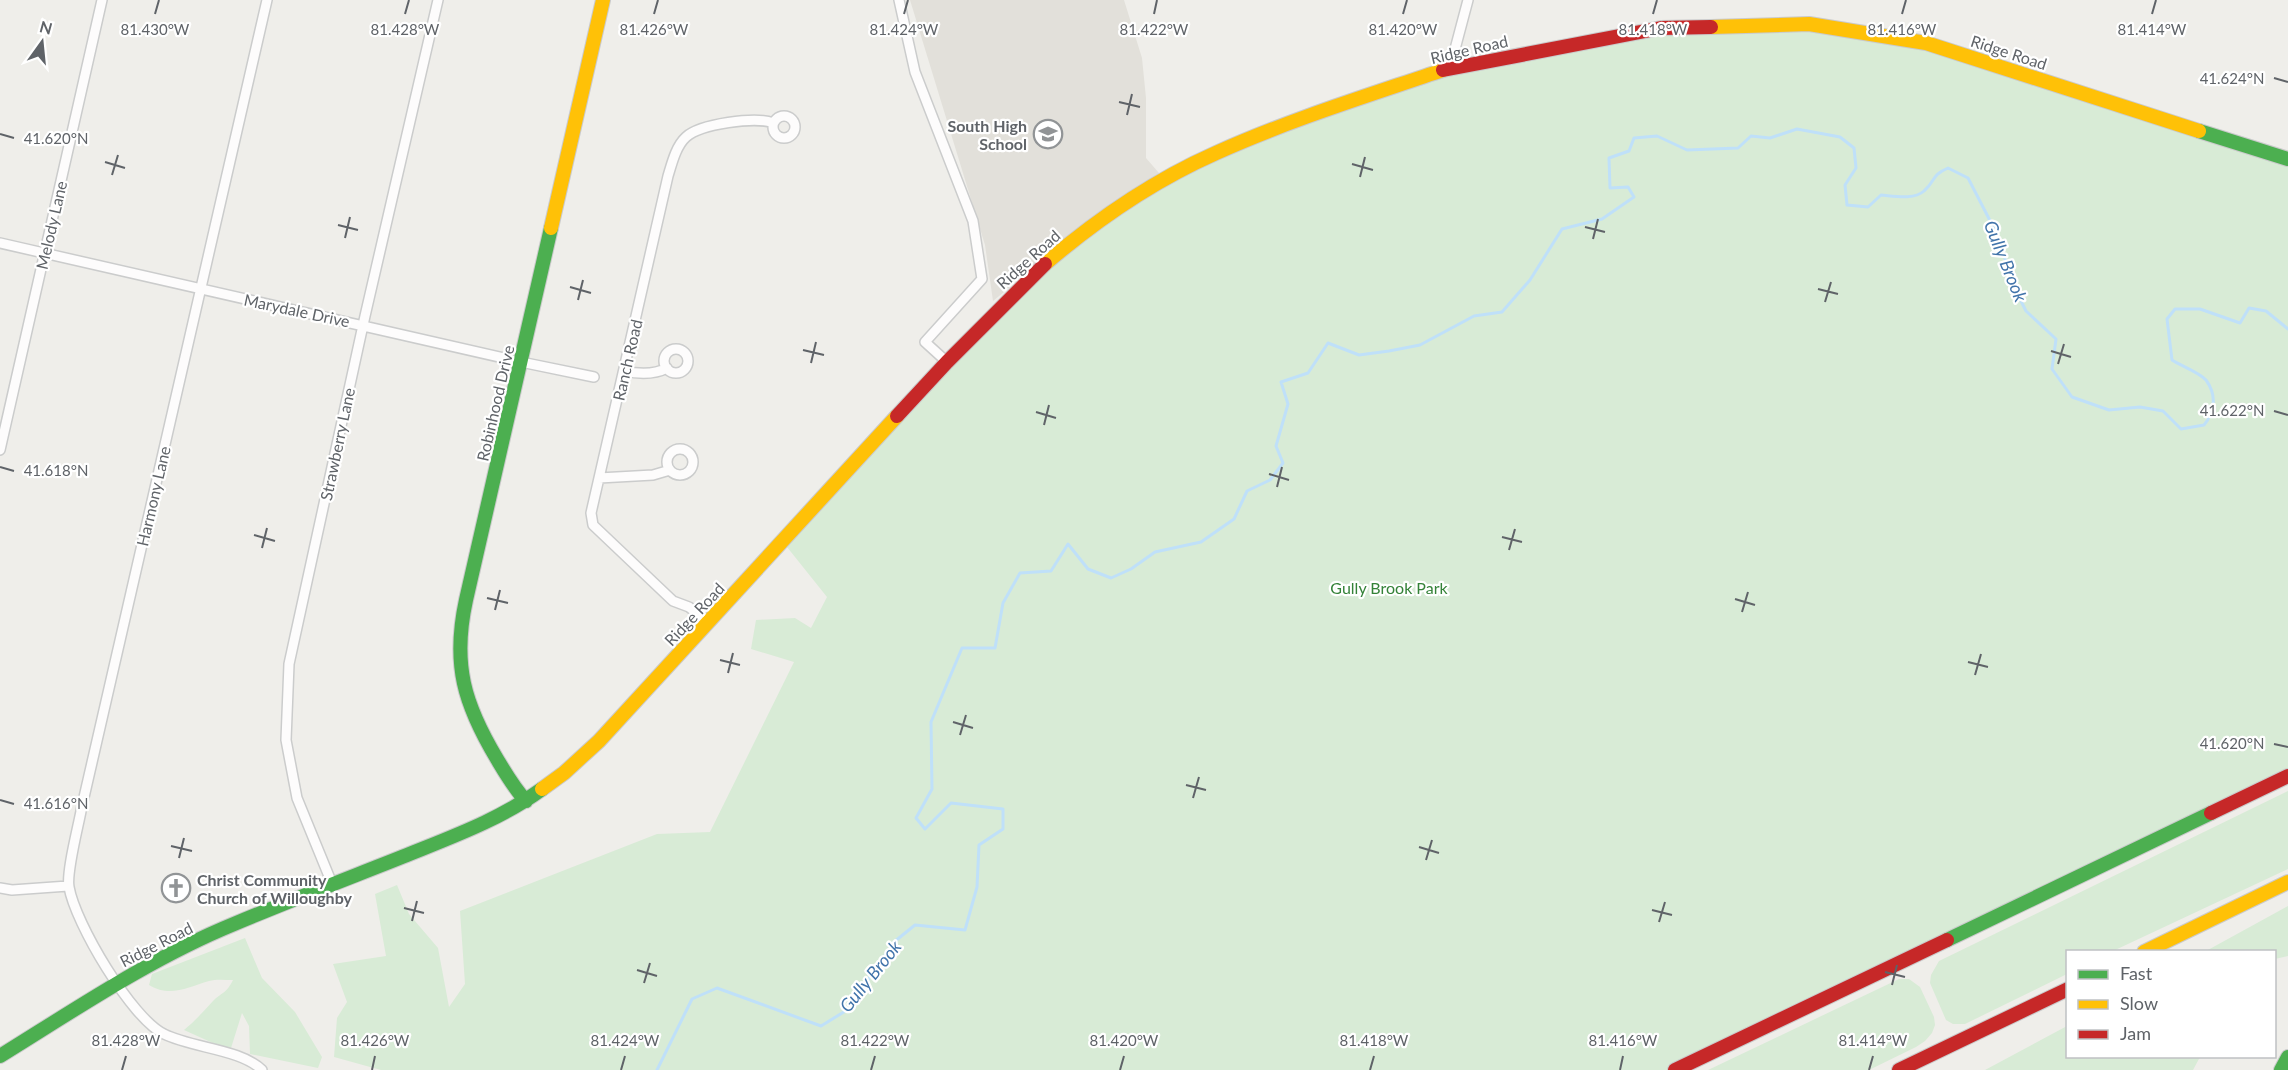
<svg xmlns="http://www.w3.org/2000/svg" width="2288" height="1070" font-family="Lato,sans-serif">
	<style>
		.education { fill: #e2e0da }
		.green { fill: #d8ebd6 }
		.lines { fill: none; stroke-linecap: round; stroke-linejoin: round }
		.stream { stroke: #bfe0f9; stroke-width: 3 }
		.street-casing { stroke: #cbcccc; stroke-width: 12 }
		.fast-casing { stroke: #cacacb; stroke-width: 16 }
		.slow-casing { stroke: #cacacb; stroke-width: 16 }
		.jam-casing { stroke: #cacacb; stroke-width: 16 }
		.street { stroke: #fdfcfc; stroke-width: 9 }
		.fast { stroke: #4caf50; stroke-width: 14 }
		.slow { stroke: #ffc107; stroke-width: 14 }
		.jam { stroke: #c62828; stroke-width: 14 }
		.ticks { fill: none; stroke: #5f6368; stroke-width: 2 }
		.labels { text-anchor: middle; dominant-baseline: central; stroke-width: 4.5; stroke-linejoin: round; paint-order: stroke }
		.street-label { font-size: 16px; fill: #5f6368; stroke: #fff }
		.poi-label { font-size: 16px; font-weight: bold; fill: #5f6368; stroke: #fff; text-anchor: end }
		.park-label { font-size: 16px; fill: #348238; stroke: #fff }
		.water-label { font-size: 18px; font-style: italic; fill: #4174aa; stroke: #fff }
		.ticks-label { font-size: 15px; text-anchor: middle; fill: #5f6368; stroke: #fff; stroke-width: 4.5; stroke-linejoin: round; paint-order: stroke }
	</style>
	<rect width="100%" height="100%" fill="#efeeea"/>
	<path class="education" d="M910 0H1124L1142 58 1146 98V158L1159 173 1094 218 993 301 985 245Z"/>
	<path class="green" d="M1809 24 1925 43 2288 159V776L1675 1070H381L334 1057 337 1018 347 1002 333 964 386 956 375 894 397 885 409 914 438 948 449 1007 465 984 460 911 657 834 710 832 794 662 751 649 756 620 795 618 811 628 827 597 783 542 1052 258 1215 153 1450 68 1661 28Z
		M2288 791V869L2113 951 2068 952 2067 974 1965 1024H1953L1946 1020 1930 983 1931 975 1939 961Z
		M2288 906V956L2275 959 2274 952 2206 951Z
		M245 938 262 978 295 1012 322 1057 318 1068 250 1054 249 1026 242 1013 231 1048 215 1044 184 1030C195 1021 204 1011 213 1001 222 992 226 994 233 980 225 980 216 979 209 981 188 987 170 998 149 985L152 974Z
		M1899 979H1909L1920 987 1934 1017 1935 1025 1932 1033 1925 1041 1916 1047 1869 1070H1708Z
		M2067 1026 2068 1056 2200 1057 2193 1070H1985Z"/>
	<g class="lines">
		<path class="stream" d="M657 1070 692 999 717 988 821 1026 847 1010 894 942 915 925 965 930 977 887 979 845 1003 829V809L951 803 925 829 916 818 932 789 931 722 962 648H995L1003 603 1020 573 1051 571 1068 544 1088 569 1111 578 1131 569 1155 552 1201 542 1234 519 1247 491 1270 480 1283 463 1276 446 1288 404 1281 382 1308 373 1328 343 1359 355 1389 351 1420 345 1474 316 1502 312 1530 280 1562 229 1602 219 1634 197 1628 187 1610 188 1609 158 1629 151 1634 138 1657 136 1687 150 1738 148 1751 136 1770 138 1797 129 1840 137 1854 148 1856 168 1845 185 1847 205 1868 207 1881 195C1894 196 1914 200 1924 191 1936 181 1930 176 1948 168L1968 178 2000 240 2011 281 2026 311 2056 339 2052 369 2072 397 2109 410 2140 407 2163 411 2181 429 2204 425C2215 412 2217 395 2206 380 2199 372 2181 366 2172 360L2167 319 2175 309H2200L2240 323 2249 308 2266 311 2288 329"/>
		<g class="street-casing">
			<path id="street" d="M899 0 915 72 973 221 982 279 925 342 947 362
				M1450 68 1468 0
				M773 127a11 11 0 1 1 22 0a11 11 0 1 1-22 0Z
				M0 243 521 362 594 377
				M664 361a12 12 0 1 1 24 0a12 12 0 1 1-24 0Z
				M624 371C638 374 654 375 667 368
				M667 462a13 13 0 1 1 26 0a13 13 0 1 1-26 0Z
				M0 450 102 0
				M599 478 653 475 670 470
				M709 623 689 607 673 601 593 525 591 513 668 176C672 163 676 146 686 137 700 124 756 116 773 123
				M333 886 297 798 286 740 289 664 365 316 438 0
				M0 888 12 890 68 886
				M262 1070C241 1049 192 1048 164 1034 132 1019 75 923 69 887 66 872 79 824 82 806L267 0"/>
		</g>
		<g class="fast-casing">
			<path id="fast" d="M2199 131 2288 159
				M526 801C514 788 506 774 497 759 464 704 452 664 466 600L551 228
				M1947 940 2211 813
				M0 1056C76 1009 151 958 234 924 291 900 349 878 407 855 454 836 501 819 542 789
				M2281 1070 2288 1057"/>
		</g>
		<g class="slow-casing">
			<path id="slow" d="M1711 27 1809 24 1926 43 2199 131
				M551 228 603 0
				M1045 264C1095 221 1155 180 1216 153 1289 120 1367 96 1443 70
				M542 789 564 773 599 741 897 416
				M2144 952 2288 882"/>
		</g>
		<g class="jam-casing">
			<path id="jam" d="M1443 70 1661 28 1711 27
				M897 416 947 362 1045 264
				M2211 813 2288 776
				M1675 1070 1947 940
				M1899 1070 2068 989"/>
		</g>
		<use href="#street" class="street"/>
		<use href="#fast" class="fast"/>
		<use href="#slow" class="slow"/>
		<use href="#jam" class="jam"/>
	</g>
	<path class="ticks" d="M155 14 159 0M405 14 409 0M654 14 658 0M904 14 908 0M1154 14 1157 0M1403 14 1407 0M1653 14 1657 0M1902 14 1906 0M2152 14 2156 0M2274 78 2288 82M1119 102 1140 107M1127 115 1132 94M0 134 14 138M105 162 125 168M1352 164 1373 170M112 175 118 155M1360 177 1365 157M338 225 358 230M1585 227 1605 232M345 238 350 217M1593 239 1598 219M570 287 591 293M1818 289 1838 294M578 300 583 280M1825 302 1831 282M803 350 824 355M2051 351 2071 357M811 363 816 342M2058 364 2064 344M2274 411 2288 415M1036 412 1056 418M1044 425 1049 405M0 467 14 471M1269 474 1289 480M1277 487 1282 467M254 535 275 541M1502 537 1522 542M262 548 267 528M1509 550 1515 529M487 598 508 603M1735 599 1755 605M495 610 500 590M1742 612 1748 592M720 660 740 665M1968 662 1988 667M728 673 733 653M1975 675 1981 654M953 722 973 728M960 735 966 715M2274 744 2288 747M1186 785 1206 790M1193 798 1199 777M0 800 14 804M171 846 192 851M1419 847 1439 853M179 858 184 838M1426 860 1432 840M404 908 424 913M1652 910 1672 915M412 921 417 901M1659 922 1665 902M637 970 657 976M1885 972 1905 977M644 983 650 963M1892 985 1897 965M122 1070 126 1056M372 1070 375 1056M621 1070 625 1056M871 1070 875 1056M1120 1070 1124 1056M1370 1070 1374 1056M1620 1070 1623 1056M1869 1070 1873 1056"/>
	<defs>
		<g id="school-ring" transform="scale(1.5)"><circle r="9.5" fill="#fff" stroke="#919496" stroke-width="1.5"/><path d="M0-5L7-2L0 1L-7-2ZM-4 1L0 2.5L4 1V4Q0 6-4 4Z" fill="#919496"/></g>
		<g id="church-ring" transform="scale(1.5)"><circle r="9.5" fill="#fff" stroke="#919496" stroke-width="1.5"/><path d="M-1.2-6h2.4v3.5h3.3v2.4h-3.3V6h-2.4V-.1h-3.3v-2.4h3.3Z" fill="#919496"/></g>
	</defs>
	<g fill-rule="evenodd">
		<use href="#school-ring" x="1048" y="134"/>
		<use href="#church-ring" x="176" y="888"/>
	</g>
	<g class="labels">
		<g class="street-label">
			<text transform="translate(1469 49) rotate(-13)">Ridge Road</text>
			<text transform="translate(2009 52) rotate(18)">Ridge Road</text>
			<text transform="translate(51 225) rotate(-77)">Melody Lane</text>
			<text transform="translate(1028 259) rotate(-42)">Ridge Road</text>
			<text transform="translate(297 310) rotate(12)">Marydale Drive</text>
			<text transform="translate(627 360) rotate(-77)">Ranch Road</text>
			<text transform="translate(495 403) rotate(-77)">Robinhood Drive</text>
			<text transform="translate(337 444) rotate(-78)">Strawberry Lane</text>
			<text transform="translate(153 496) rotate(-77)">Harmony Lane</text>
			<text transform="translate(694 614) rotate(-47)">Ridge Road</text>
			<text transform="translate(156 944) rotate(-27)">Ridge Road</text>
		</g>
		<g class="poi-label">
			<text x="1027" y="125">South High<tspan x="1027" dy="18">School</tspan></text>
			<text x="197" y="879" text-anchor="start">Christ Community<tspan x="197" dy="18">Church of Willoughby</tspan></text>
		</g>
		<g class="park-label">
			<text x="1389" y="587">Gully Brook Park</text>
		</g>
		<g class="water-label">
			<text transform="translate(2006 261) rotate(68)">Gully Brook</text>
			<text transform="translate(870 976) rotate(-51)">Gully Brook</text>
		</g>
	</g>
	<g class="ticks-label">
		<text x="155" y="35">81.430°W</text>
		<text x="405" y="35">81.428°W</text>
		<text x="654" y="35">81.426°W</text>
		<text x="904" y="35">81.424°W</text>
		<text x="1154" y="35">81.422°W</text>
		<text x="1403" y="35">81.420°W</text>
		<text x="1653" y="35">81.418°W</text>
		<text x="1902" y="35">81.416°W</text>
		<text x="2152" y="35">81.414°W</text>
		<text x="2232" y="84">41.624°N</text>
		<text x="56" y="144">41.620°N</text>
		<text x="2232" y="416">41.622°N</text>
		<text x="56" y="476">41.618°N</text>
		<text x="2232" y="749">41.620°N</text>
		<text x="56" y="809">41.616°N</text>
		<text x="126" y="1046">81.428°W</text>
		<text x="375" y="1046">81.426°W</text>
		<text x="625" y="1046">81.424°W</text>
		<text x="875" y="1046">81.422°W</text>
		<text x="1124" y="1046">81.420°W</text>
		<text x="1374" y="1046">81.418°W</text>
		<text x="1623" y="1046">81.416°W</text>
		<text x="1873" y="1046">81.414°W</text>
	</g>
	<rect x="2066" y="950" width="210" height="108" fill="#ffffff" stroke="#bfc1c3" stroke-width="1.5"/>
	<rect x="2078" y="970" width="30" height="9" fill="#4caf50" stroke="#bfc1c3" stroke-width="1.5"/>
	<text x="2120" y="980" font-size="18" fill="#5f6368">Fast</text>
	<rect x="2078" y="1000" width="30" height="9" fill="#ffc107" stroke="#bfc1c3" stroke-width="1.5"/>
	<text x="2120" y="1010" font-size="18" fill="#5f6368">Slow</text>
	<rect x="2078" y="1030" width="30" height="9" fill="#c62828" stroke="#bfc1c3" stroke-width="1.5"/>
	<text x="2120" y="1040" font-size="18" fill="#5f6368">Jam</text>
	<g transform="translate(42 42) rotate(15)" stroke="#ffffff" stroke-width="4.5" paint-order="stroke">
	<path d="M0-4.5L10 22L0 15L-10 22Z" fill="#5f6368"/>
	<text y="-9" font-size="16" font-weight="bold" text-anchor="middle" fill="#5f6368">N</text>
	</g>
</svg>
